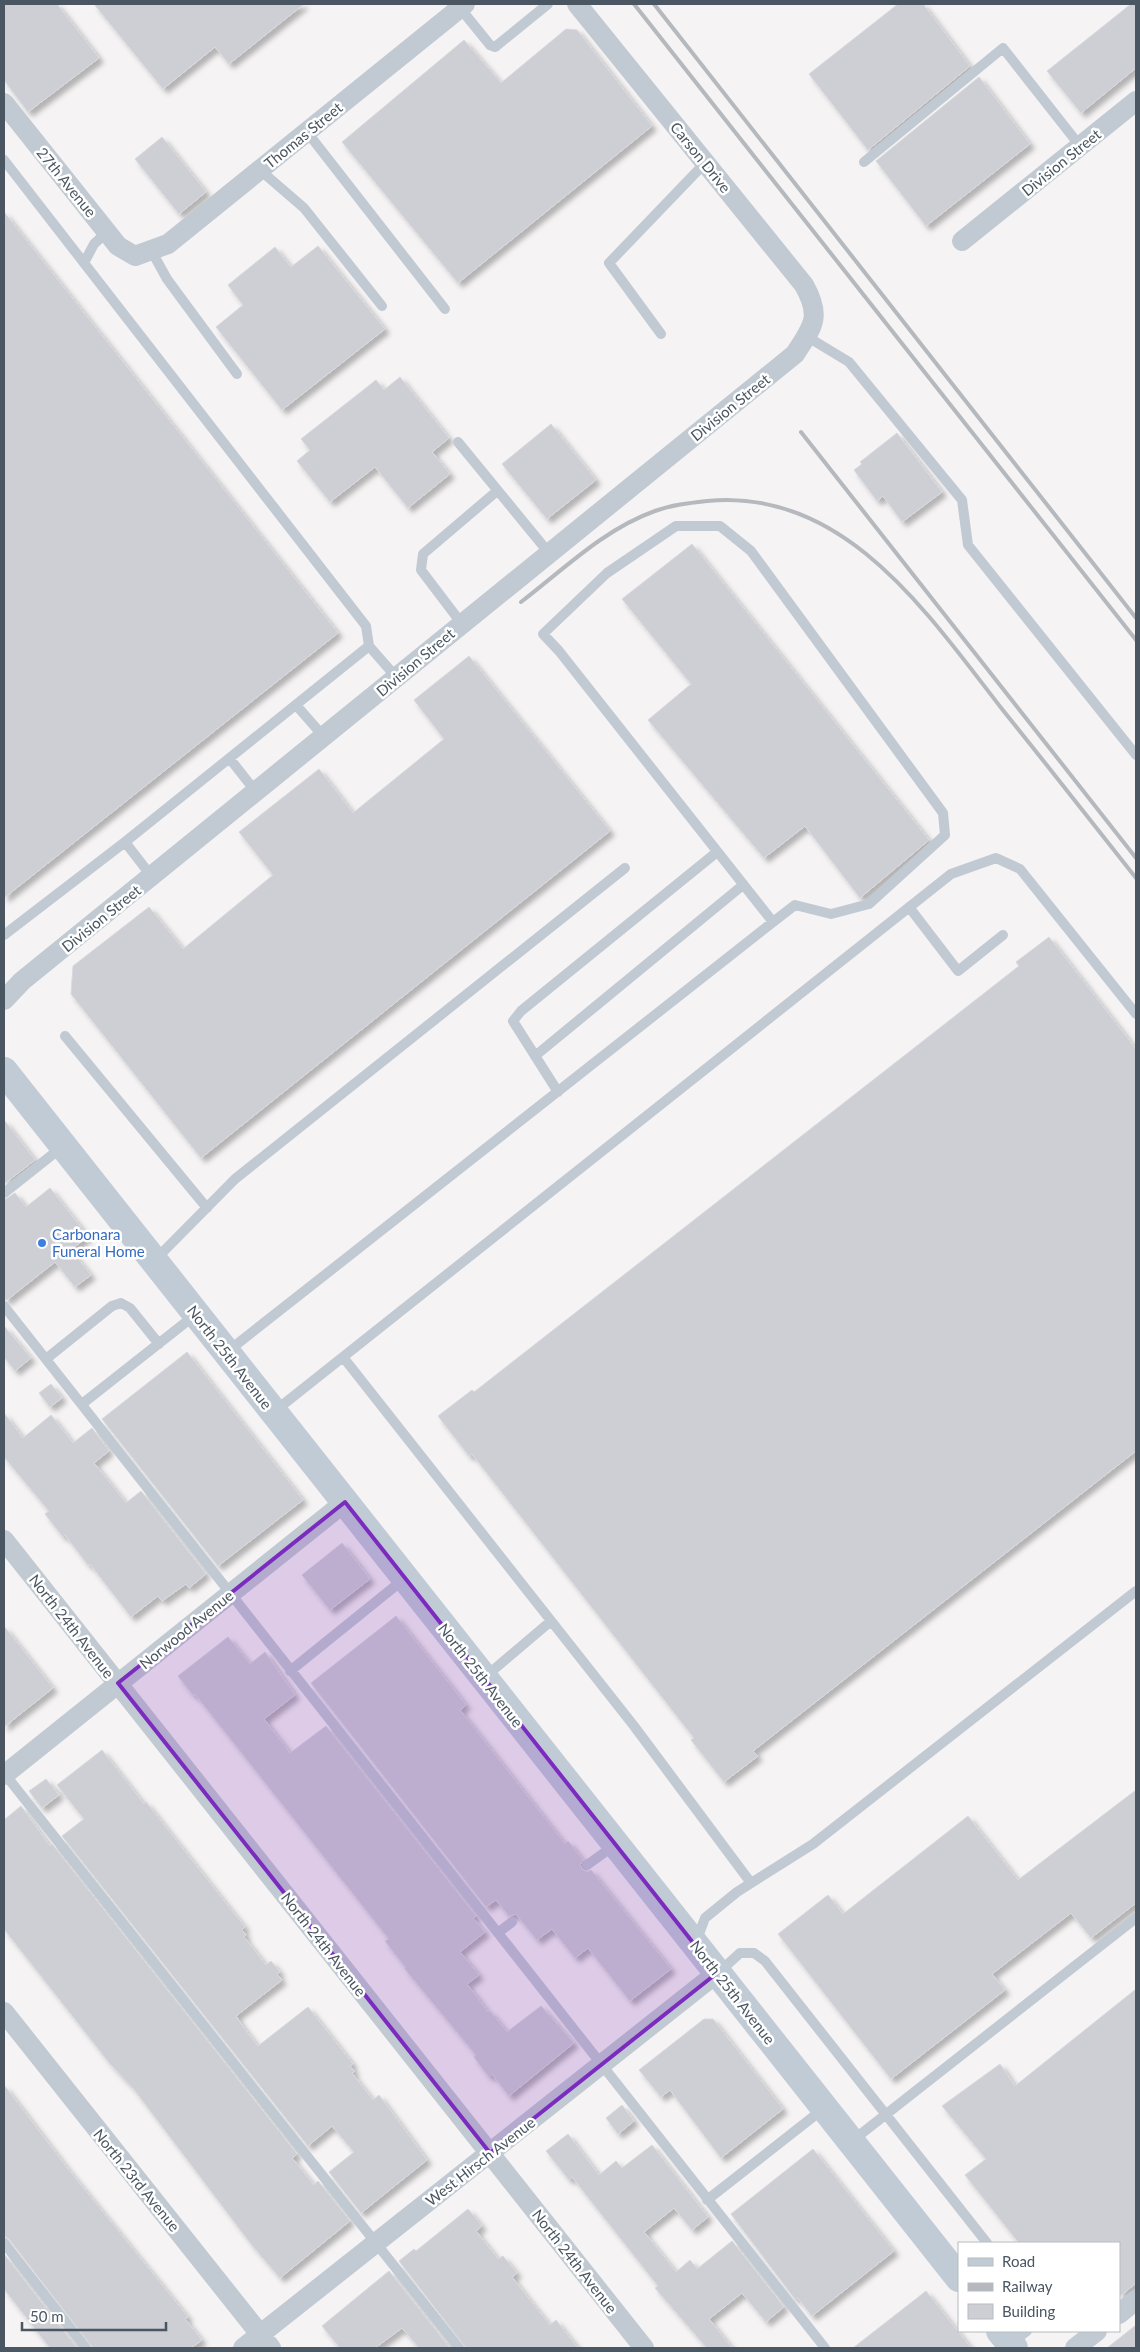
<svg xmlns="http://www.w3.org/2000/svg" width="1140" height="2352" font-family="Lato,sans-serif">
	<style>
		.building { fill: #cdcfd5; stroke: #d7d9de; filter: url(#shadow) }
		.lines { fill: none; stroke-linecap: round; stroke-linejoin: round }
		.service { stroke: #c1cad2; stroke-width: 10 }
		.minor { stroke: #c1cad2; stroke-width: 20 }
		.secondary { stroke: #c1cbd6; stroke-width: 28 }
		.rail { stroke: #b5b8bd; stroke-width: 4 }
		.marked { fill: #7b2cbf; fill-opacity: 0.2; stroke: #7b2cbf; stroke-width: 4; stroke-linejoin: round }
		.shop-dot { fill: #3f7fe0; stroke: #fff; stroke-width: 2 }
		.labels { text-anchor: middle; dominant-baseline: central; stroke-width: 5; stroke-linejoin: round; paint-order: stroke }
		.street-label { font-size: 15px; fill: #4a5661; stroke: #fff }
		.shop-label { font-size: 15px; fill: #366cbe; stroke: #fff; text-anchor: start }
	</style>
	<defs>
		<filter id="shadow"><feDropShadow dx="4.5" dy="4.5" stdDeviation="2.5" flood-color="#0004"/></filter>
	</defs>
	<rect width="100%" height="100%" fill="#f5f3f3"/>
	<path class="building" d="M4 4H57L99 58 28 112 4 80Z
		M94 4H304L229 64 215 47 163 89Z
		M898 4H923L970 66 868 150 809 74Z
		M1131 4H1136V68L1081 113 1047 71Z
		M566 29 577 30 652 126 458 283 342 142 464 40 501 83Z
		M979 77 1030 144 926 226 876 161Z
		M162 137 206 192 179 214 135 159Z
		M4 212 338 633 4 898Z
		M318 246 385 329 282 410 216 327 243 305 228 285 275 247 291 267Z
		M400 377 449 438 432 452 450 474 408 508 375 467 330 502 297 461 310 450 301 439 376 380 384 390Z
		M551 424 596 480 547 519 502 464Z
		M897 433 942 492 902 522 883 496 877 501 854 470 862 464 860 462Z
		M692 544 929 840 860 898 805 826 764 858 648 720 691 684 622 599Z
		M469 656 610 831 201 1158 71 994 73 966 149 907 183 949 273 875 239 832 319 769 353 813 444 739 414 700Z
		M1049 937 1136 1049V1451L753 1751 758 1756 724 1782 691 1740 694 1738 472 1454 469 1456 438 1416 472 1390 474 1392 1019 966 1016 962Z
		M4 1120 35 1160 4 1184Z
		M50 1188 88 1236 71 1250 91 1275 75 1287 55 1262 7 1300 4 1299V1200L15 1193 26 1207Z
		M4 1326 31 1358 15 1371 4 1357Z
		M187 1352 303 1500 218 1566 102 1419Z
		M51 1384 62 1398 50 1407 39 1393Z
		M4 1413 23 1438 51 1415 73 1443 92 1428 109 1451 94 1463 126 1503 141 1491 206 1574 189 1588 186 1584 162 1601 158 1596 131 1617 90 1564 88 1565 65 1535 63 1537 45 1514 49 1511 4 1457Z
		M342 1543 370 1579 330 1610 302 1575Z
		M396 1616 466 1705 460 1710 565 1844 568 1841 583 1860 580 1865 582 1869 587 1872 591 1870 671 1969 630 2001 588 1948 575 1958 552 1929 537 1940 516 1914 509 1916 496 1900 486 1907 311 1683Z
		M4 1626 53 1688 4 1727Z
		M228 1637 250 1664 265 1652 295 1695 264 1719 290 1753 326 1726 476 1916 473 1918 485 1932 460 1952 479 1975 467 1984 488 2012 490 2011 507 2032 541 2006 574 2043 509 2096 492 2074 489 2077 474 2057 476 2055 405 1969 406 1968 385 1941 389 1939 195 1694 193 1695 178 1676Z
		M102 1750 144 1804 146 1802 232 1911 245 1927 242 1930 246 1935 244 1937 266 1965 271 1961 280 1972 277 1974 282 1980 236 2016 244 2028 258 2046 308 2007 353 2064 350 2066 355 2071 352 2073 373 2100 379 2095 427 2160 361 2213 329 2172 354 2152 332 2126 308 2146 62 1836 84 1819 57 1785Z
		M46 1779 59 1795 42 1808 29 1791Z
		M1136 1790V1903L1091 1938 1071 1913 992 1974 1005 1990 891 2079 778 1934 828 1895 843 1914 968 1816 1018 1880Z
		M21 1806 50 1846 52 1844 297 2154 292 2158 314 2185 318 2181 350 2221 280 2278 251 2244 133 2088 111 2065 4 1929V1820Z
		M1136 1989V2283L1119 2297V2243H1019L965 2175 986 2159 942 2106 1000 2064 1015 2086Z
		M704 2019H713L783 2109 721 2158 670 2090 661 2097 639 2070Z
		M4 2085 68 2169 188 2317 185 2319 202 2340 191 2348H93L9 2239 4 2236Z
		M622 2105 634 2121 618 2134 606 2118Z
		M568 2134 599 2175 616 2161 622 2168 652 2145 708 2217 692 2230 674 2208 644 2232 676 2272 690 2260 697 2269 732 2241 784 2307 766 2322 742 2293 709 2319 732 2348H707L655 2288 658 2286 572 2177 569 2180 546 2151Z
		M813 2149 894 2251 812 2316 797 2297 795 2299 731 2214Z
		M468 2209 482 2226 476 2231 498 2259 503 2256 517 2273 512 2277 529 2299 550 2325 556 2320 578 2348H466L399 2261 414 2249 416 2251Z
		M4 2254 77 2348H50L4 2289Z
		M389 2271 450 2348H419L402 2328 375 2348H340L322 2326Z
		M926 2291 971 2348H853Z
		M1136 2325V2348H1107Z"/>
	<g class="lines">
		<path class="service" d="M460 8 490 45 495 47 548 4
			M307 132 445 309
			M4 160 366 626 369 646 125 842 4 935
			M864 162 1003 48 1080 146
			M260 170 304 208 382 306
			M151 250 167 279 237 374
			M84 263 94 244 107 232
			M661 334 609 263 705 163
			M806 336 849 362 962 500 968 545 1136 755
			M458 442 549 553
			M462 624 421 570 423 554 497 491
			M369 646 397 678
			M296 705 324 737
			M230 759 256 792
			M125 842 152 877
			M909 907 958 971 1003 935
			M65 1036 207 1208
			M535 1056 743 885
			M558 1092 513 1021 521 1011 717 852
			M4 1193 62 1147
			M155 1260 235 1179 625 868
			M4 1306 825 2348
			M227 1352 773 922 795 905 831 914 869 904 945 835 943 813 751 551 720 526H676L607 573 543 634 559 651 773 922
			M343 1357 634 1726 751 1883
			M46 1359 112 1306 121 1303 130 1308 159 1344
			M82 1404 195 1315
			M275 1411 951 874 996 858 1020 869 1136 1014
			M290 1671 404 1579
			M485 1677 551 1621
			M4 1773 459 2348
			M587 1865 615 1845
			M499 1932 512 1922
			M696 1942 705 1918 737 1892 813 1844 1136 1591
			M718 1973 740 1953H754L765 1961 987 2243
			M852 2141 1136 1918
			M707 2200 823 2109
			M4 2243 86 2348
			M1011 2343 1027 2331"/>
		<path class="minor" d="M4 103 118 246 135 256 168 244 465 4
			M962 241 1136 101
			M4 1000 22 981 795 354C813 326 822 317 804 285L577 4
			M4 1540 644 2348
			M4 1775 345 1502
			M4 2012 271 2348
			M1119 2314 1136 2300
			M243 2348 717 1973
			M1075 2348 1097 2331"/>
		<path class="secondary" d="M4 1071 959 2278
			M1000 2331 1014 2348"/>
		<path class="rail" d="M634 4 1136 640
			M654 4 1136 618
			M801 432 1136 858
			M521 602C563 570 604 529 655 511 671 505 689 503 707 501 844 487 928 614 1002 709 1047 765 1092 822 1136 878"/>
	</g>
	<path class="marked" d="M345 1502 717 1973 490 2153 118 1683Z"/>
	<circle class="shop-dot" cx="42" cy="1243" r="5"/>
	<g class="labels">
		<g class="street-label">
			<text transform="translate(303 135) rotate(-39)">Thomas Street</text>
			<text transform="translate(701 157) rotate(51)">Carson Drive</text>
			<text transform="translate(1061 162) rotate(-39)">Division Street</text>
			<text transform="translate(67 182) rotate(51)">27th Avenue</text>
			<text transform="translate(730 407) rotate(-39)">Division Street</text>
			<text transform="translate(415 662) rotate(-40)">Division Street</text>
			<text transform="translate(101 918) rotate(-39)">Division Street</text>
			<text transform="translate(230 1357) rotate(52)">North 25th Avenue</text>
			<text transform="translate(72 1626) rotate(52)">North 24th Avenue</text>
			<text transform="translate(186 1629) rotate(-39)">Norwood Avenue</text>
			<text transform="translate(481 1675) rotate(52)">North 25th Avenue</text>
			<text transform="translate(324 1944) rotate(52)">North 24th Avenue</text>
			<text transform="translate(733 1992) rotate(52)">North 25th Avenue</text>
			<text transform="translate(480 2161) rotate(-38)">West Hirsch Avenue</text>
			<text transform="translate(137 2180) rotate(51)">North 23rd Avenue</text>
			<text transform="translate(575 2261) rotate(52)">North 24th Avenue</text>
		</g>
		<g class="shop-label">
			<text x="52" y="1234">Carbonara<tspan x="52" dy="17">Funeral Home</tspan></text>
		</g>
	</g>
	<rect width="1140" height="2352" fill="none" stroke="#4a5661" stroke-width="10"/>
	<rect x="958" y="2242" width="162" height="90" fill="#ffffff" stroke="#b7bbc0"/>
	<rect x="968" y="2258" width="25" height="8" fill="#c1cbd6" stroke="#b7bbc0"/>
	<text x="1002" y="2267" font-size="15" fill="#4a5661">Road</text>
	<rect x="968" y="2283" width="25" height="8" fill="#b5b8bd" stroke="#b7bbc0"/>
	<text x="1002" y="2292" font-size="15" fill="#4a5661">Railway</text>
	<rect x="968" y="2304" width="25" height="15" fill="#cdcfd5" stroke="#b7bbc0"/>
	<text x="1002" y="2317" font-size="15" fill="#4a5661">Building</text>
	<path d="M22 2322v8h144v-8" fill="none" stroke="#4a5661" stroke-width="2.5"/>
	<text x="30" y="2322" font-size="15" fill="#4a5661" stroke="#ffffff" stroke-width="4" paint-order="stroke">50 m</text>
</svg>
